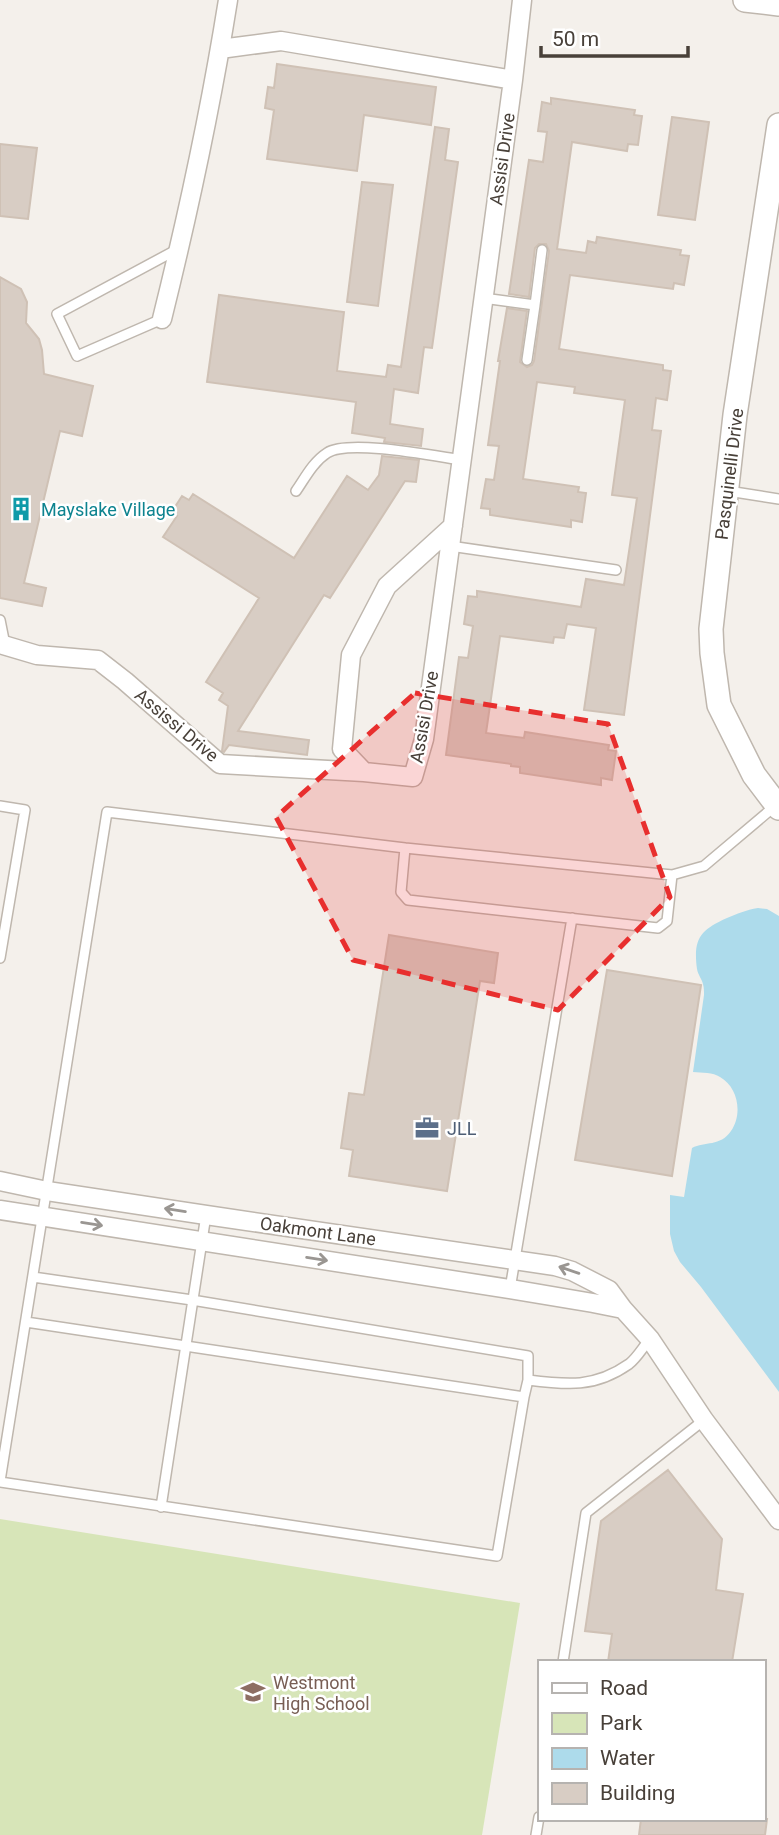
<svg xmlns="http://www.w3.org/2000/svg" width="779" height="1835" font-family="Roboto,sans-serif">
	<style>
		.green { fill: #d7e5b8 }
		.water { fill: #addbeb }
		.building { fill: #d8cdc4; stroke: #cfc1b5; stroke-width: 2 }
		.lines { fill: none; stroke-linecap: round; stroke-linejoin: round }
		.service-casing { stroke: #bfb7ae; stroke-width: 12 }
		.minor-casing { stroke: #bfb7ae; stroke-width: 21 }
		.tertiary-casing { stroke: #bfb7ae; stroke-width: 26 }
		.service { stroke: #fff; stroke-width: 9 }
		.minor { stroke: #fff; stroke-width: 18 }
		.tertiary { stroke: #fff; stroke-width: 23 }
		.oneway { stroke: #9a9692 }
		.marked { fill: #e82f2e; fill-opacity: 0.2; stroke: #e82f2e; stroke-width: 5; stroke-dasharray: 14 9; stroke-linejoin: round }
		.labels { text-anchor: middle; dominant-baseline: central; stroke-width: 5; stroke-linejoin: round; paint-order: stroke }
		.street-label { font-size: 18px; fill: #484039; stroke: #fff }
		.culture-label { font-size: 18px; fill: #0d838f; stroke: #fff; text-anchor: start }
		.service-label { font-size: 18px; fill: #4e5e75; stroke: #fff; text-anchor: start }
		.education-label { font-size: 18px; fill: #785e54; stroke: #fff; text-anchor: start }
	</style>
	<rect width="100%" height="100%" fill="#f4f0eb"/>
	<path class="green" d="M0 1519 520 1603 482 1835H0Z"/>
	<path class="water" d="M758 908 767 909 779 916V1392L701 1287 680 1262 674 1251 670 1234V1195L684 1197 692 1148C705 1141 720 1147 731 1131 743 1114 738 1087 720 1077 713 1072 702 1073 693 1072L704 995C704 991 704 988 703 984 702 979 698 975 697 969 693 939 700 930 727 918 737 914 746 910 758 908Z"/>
	<path class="building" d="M277 64 436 87 431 125 364 115 357 171 267 159 274 110 265 108 268 87 274 88Z
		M551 98 635 110 634 115 642 116 638 145 628 144 627 151 572 142 557 249 586 253 588 241 596 243 597 237 681 250 680 255 689 256 684 285 674 283 673 289 570 275 559 349 663 365V370L671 371 667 400 656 398 652 430 661 431 624 715 584 710 596 628 567 624 564 638 554 637 553 643 500 636 486 733 524 738 525 732 609 745 608 750 616 751 612 780 601 778V785L520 773V767L511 766V764L446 755 459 657 468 658 473 626 464 624 468 596 477 597V591L581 607 586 579 624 585 637 498 612 495 625 400 574 393 575 387 537 382 523 479 579 487 578 492 586 493 582 522 571 520V527L490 515V509L481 508 486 479 494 480 499 446 488 445 500 361H498L507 308 527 311 520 362 527 367 532 365 534 361 549 251 546 244H539L535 248 529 297 509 294 529 160 543 162 547 132 538 131 542 102 551 104Z
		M672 117 709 122 695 220 658 215Z
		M435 127 449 129 445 160 458 162 432 348 424 347 418 393 394 389 390 424 423 429 421 446 384 442 385 438 352 433 356 402 207 382 219 295 344 312 337 371 386 377 388 365 401 367Z
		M0 144 37 148 28 219 0 216Z
		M362 182 393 185 378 306 347 302Z
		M0 277 21 289 27 302 26 323 39 339 42 350 44 374 93 386 82 436 60 431 24 583 46 588 42 606 0 598Z
		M382 456 419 460 416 482 405 481 330 598 324 595 238 731 309 740 307 755 229 745 224 752 222 751 228 706 219 700 223 693 206 682 259 598 163 537 177 516 171 513 182 496 189 500 193 494 294 558 347 476 368 490 379 475Z
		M389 935 498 953 494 983 480 981 447 1191 349 1176 353 1150 341 1148 349 1093 364 1095Z
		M607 970 701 985 672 1176 575 1160Z
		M668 1470 722 1539 716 1590 743 1594 732 1662H608L612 1634 585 1631 601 1521Z
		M641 1819H767L765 1835H639Z"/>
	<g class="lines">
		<g class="service-casing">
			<path id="service" d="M483 298 535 305 527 360
				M535 305 542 250
				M162 319 77 356 57 314 178 249
				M296 491C305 478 313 462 327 453 348 439 434 456 462 460
				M728 491 779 499
				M450 546 616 570
				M0 620 5 645
				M0 806 25 810 0 958
				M405 848 672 875
				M510 1289 572 918
				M26 1322 524 1397
				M528 1380C567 1385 595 1388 629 1364 637 1358 643 1347 650 1339
				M0 1481 107 812 405 848 401 892 408 900 658 928 667 921 672 875 704 866 775 806
				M0 1482 497 1556 524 1397 528 1380V1356L192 1300 33 1277
				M161 1507 206 1215
				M563 1662 586 1513 704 1420
				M536 1835 539 1817"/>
		</g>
		<g class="minor-casing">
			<path id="minor" d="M220 49 281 41 513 80
				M162 319C188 214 211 107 228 0
				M453 526 387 586 351 655 342 749 364 772 413 777 424 739 513 80 522 0
				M0 644 37 655 98 660 125 681 220 764 364 772
				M0 1181 47 1191 206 1215 555 1266 572 1271 609 1290 623 1309 650 1339 704 1420 779 1520
				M0 1210 510 1289 593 1303 623 1309"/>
		</g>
		<g class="tertiary-casing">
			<path id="tertiary" d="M745 0 779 4
				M779 125 735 415 711 629 712 653 719 705 754 775 779 808"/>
		</g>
		<use href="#service" class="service"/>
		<use href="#minor" class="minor"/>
		<use href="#tertiary" class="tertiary"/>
	</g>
	<defs><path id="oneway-shaft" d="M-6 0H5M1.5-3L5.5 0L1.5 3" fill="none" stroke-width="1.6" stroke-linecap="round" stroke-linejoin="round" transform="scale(1.75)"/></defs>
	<g class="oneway">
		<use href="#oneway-shaft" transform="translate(175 1210) rotate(-171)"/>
		<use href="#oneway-shaft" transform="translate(92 1224) rotate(9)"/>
		<use href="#oneway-shaft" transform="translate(317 1259) rotate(9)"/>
		<use href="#oneway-shaft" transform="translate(569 1270) rotate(-161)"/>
	</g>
	<path class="marked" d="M415 693 608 724 670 897 558 1010 353 960 276 817Z"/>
	<defs>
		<g id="building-bare" transform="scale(1.89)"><path d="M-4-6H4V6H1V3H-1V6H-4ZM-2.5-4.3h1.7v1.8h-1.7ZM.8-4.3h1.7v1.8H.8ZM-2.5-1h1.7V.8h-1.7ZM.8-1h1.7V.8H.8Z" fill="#0f9aa8" stroke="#fff" stroke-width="2.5" paint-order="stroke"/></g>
		<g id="office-bare" transform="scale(1.89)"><path d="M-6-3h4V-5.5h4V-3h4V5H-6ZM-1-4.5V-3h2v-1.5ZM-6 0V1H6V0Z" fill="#5c6f8a" stroke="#fff" stroke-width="2.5" paint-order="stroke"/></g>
		<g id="school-bare" transform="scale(1.89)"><path d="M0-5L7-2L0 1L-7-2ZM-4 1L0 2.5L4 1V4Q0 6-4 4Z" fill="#8d6e63" stroke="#fff" stroke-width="2.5" paint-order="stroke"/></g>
	</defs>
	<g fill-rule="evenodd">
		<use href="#building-bare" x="21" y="509"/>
		<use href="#office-bare" x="427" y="1128"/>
		<use href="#school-bare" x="253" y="1692"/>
	</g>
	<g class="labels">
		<g class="street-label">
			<text transform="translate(502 159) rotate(-82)">Assisi Drive</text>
			<text transform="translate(729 474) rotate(-83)">Pasquinelli Drive</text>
			<text transform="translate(424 717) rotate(-80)">Assisi Drive</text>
			<text transform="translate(177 725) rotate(40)">Assissi Drive</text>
			<text transform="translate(318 1231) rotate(8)">Oakmont Lane</text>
		</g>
		<g class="culture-label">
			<text x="41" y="509">Mayslake Village</text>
		</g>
		<g class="service-label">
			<text x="447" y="1128">JLL</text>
		</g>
		<g class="education-label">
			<text x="273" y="1682">Westmont<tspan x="273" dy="21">High School</tspan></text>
		</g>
	</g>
	<rect x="538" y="1660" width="228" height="161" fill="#ffffff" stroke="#b6b3b0" stroke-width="2"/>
	<rect x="552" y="1683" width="35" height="10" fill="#ffffff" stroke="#b6b3b0" stroke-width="2"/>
	<text x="600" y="1695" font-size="21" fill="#484039">Road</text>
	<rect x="552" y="1713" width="35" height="21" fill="#d7e5b8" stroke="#b6b3b0" stroke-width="2"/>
	<text x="600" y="1730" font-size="21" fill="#484039">Park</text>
	<rect x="552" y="1748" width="35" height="21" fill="#addbeb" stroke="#b6b3b0" stroke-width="2"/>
	<text x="600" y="1765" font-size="21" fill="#484039">Water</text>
	<rect x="552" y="1783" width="35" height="21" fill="#d8cdc4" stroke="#b6b3b0" stroke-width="2"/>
	<text x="600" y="1800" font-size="21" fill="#484039">Building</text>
	<path d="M541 46v10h147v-10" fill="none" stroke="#484039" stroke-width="3.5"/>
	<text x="552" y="46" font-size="21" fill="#484039" stroke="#ffffff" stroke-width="5" paint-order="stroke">50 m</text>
</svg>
